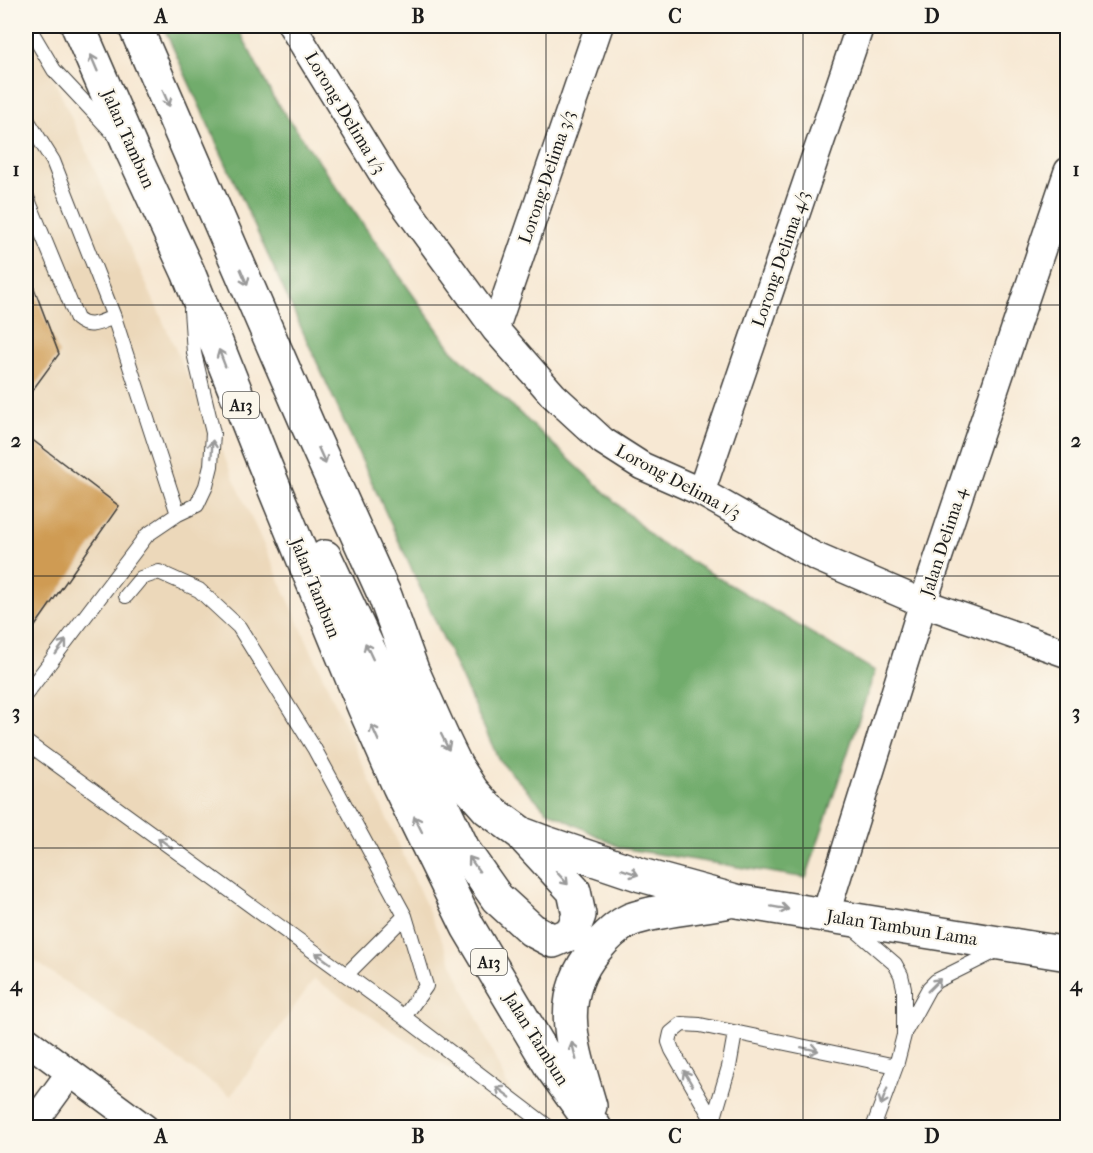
<svg xmlns="http://www.w3.org/2000/svg" width="1093" height="1153" font-family="'IM FELL French Canon',serif">
	<style>
		.built { fill: #ecd8ba }
		.forest { fill: #71ac6c; stroke: #466444; stroke-width: 1.5 }
		.building { fill: #cf9b53 }
		.lines { fill: none; stroke-linecap: round; stroke-linejoin: round }
		.service-casing { stroke: #3d3b37; stroke-width: 16 }
		.minor-casing { stroke: #3d3b37; stroke-width: 30 }
		.primary-casing { stroke: #3d3b37; stroke-width: 36 }
		.service { stroke: #fff; stroke-width: 14 }
		.minor { stroke: #fff; stroke-width: 27 }
		.primary { stroke: #fff; stroke-width: 33 }
		.oneway { stroke: #999 }
		.grid { fill: none; stroke: #1c1c1c; stroke-width: 1.5; stroke-opacity: 0.55 }
		.labels { text-anchor: middle; dominant-baseline: central; stroke-width: 4.5; stroke-linejoin: round; paint-order: stroke }
		.shield { fill: #fbf7ec; stroke: #5f5e5a; stroke-width: 1.5 }
		.shield-label { font-size: 16px; font-weight: bold; fill: #1c1c1c }
		.street-label { font-size: 18px; fill: #1c1c1c; stroke: #fbf7ec }
		.neatline { fill: none; stroke: #1c1c1c; stroke-width: 2 }
		.grid-label { font-size: 20px; text-anchor: middle; font-weight: bold; fill: #1c1c1c }
	</style>
	<rect width="100%" height="100%" fill="#fbf7ec"/>
	<filter id="ink" filterUnits="userSpaceOnUse"><feTurbulence type="fractalNoise" baseFrequency=".0167" numOctaves="2"/><feDisplacementMap in="SourceGraphic" scale="12" xChannelSelector="R" yChannelSelector="G"/><feConvolveMatrix kernelMatrix="1 2 1 2 8 2 1 2 1" color-interpolation-filters="sRGB"/></filter>
	<filter id="wash" filterUnits="userSpaceOnUse"><feTurbulence type="fractalNoise" baseFrequency=".008" numOctaves="4" result="noise"/><feDisplacementMap in="SourceGraphic" scale="24" xChannelSelector="R" yChannelSelector="G"/><feGaussianBlur stdDeviation="1.35" result="paint"/><feColorMatrix in="noise" values="0 0 0 0 0 0 0 0 0 0 0 0 0 0 0 0 0 1.4 0 .05"/><feComposite in="paint" operator="in"/></filter>
	<g filter="url(#wash)">
		<rect width="100%" height="100%" fill="#f7e8d3"/>
		<path class="built" d="M26 26H30L521 1116 314 979 231 1096 26 955Z"/>
		<path class="forest" d="M163 26H237L273 97 452 350 658 542 875 671 806 878 621 848 546 810 499 760Z"/>
		<g id="blocks">
			<path class="building" d="M26 267 59 354 26 399Z
				M26 435 119 506 26 639Z
				M80 1120 91 1128H75Z"/>
		</g>
	</g>
	<g filter="url(#ink)">
		<use href="#blocks" fill-opacity="0" stroke="#3d3b37" stroke-width="1.5"/>
		<g class="lines">
			<g class="service-casing">
				<path id="service" d="M28 26 54 70 115 135
					M26 118 53 161 114 317 178 514
					M26 195 77 319C90 330 100 322 114 317
					M126 596 141 578 159 572 199 590 239 627 314 748 405 916 426 986 404 1017
					M26 694 147 535 178 514 197 505 206 486 211 466 213 433 194 353 191 310
					M26 742 404 1017 550 1128
					M852 927 895 964 901 975 904 988V1035L896 1066 873 1128
					M346 975 405 916
					M906 1030 929 988 936 981 998 950
					M713 1121 729 1067 735 1033
					M719 1128 713 1121 672 1050 669 1042 671 1033 682 1024 700 1025 896 1066"/>
			</g>
			<g class="minor-casing">
				<path id="minor" d="M292 26 387 181 495 329 553 395 603 441 642 466 701 492 814 556 923 603 1068 654
					M495 329 599 26
					M701 492 860 26
					M825 916 923 603 1068 171
					M26 1040 145 1128
					M30 1128 70 1073"/>
			</g>
			<g class="primary-casing">
				<path id="primary" d="M78 26 133 153 188 272 264 463 364 707 399 786 468 927 552 1068 595 1128
					M135 26 309 428 385 596 412 670 442 737 456 766 472 791 488 809 522 834 546 843 641 875 736 901 1068 954
					M325 557 464 851 497 898 532 930 553 941 572 933 579 915 574 891 525 838
					M590 1106C574 1050 553 1000 595 950 604 939 617 926 630 920 656 910 697 907 725 902"/>
			</g>
			<use href="#service" class="service"/>
			<use href="#minor" class="minor"/>
			<use href="#primary" class="primary"/>
		</g>
		<defs><path id="oneway-shaft" d="M-6 0H5M1.5-3L5.5 0L1.5 3" fill="none" stroke-width="1.6" stroke-linecap="round" stroke-linejoin="round" transform="scale(1.5)"/></defs>
		<g class="oneway">
			<use href="#oneway-shaft" transform="translate(94 63) rotate(-113)"/>
			<use href="#oneway-shaft" transform="translate(166 98) rotate(67)"/>
			<use href="#oneway-shaft" transform="translate(244 277) rotate(67)"/>
			<use href="#oneway-shaft" transform="translate(222 358) rotate(-111)"/>
			<use href="#oneway-shaft" transform="translate(212 449) rotate(-86)"/>
			<use href="#oneway-shaft" transform="translate(322 456) rotate(66)"/>
			<use href="#oneway-shaft" transform="translate(61 647) rotate(-53)"/>
			<use href="#oneway-shaft" transform="translate(369 651) rotate(-115)"/>
			<use href="#oneway-shaft" transform="translate(375 733) rotate(-114)"/>
			<use href="#oneway-shaft" transform="translate(445 742) rotate(64)"/>
			<use href="#oneway-shaft" transform="translate(418 824) rotate(-116)"/>
			<use href="#oneway-shaft" transform="translate(165 843) rotate(-144)"/>
			<use href="#oneway-shaft" transform="translate(474 864) rotate(-125)"/>
			<use href="#oneway-shaft" transform="translate(630 872) rotate(19)"/>
			<use href="#oneway-shaft" transform="translate(562 878) rotate(48)"/>
			<use href="#oneway-shaft" transform="translate(780 908) rotate(10)"/>
			<use href="#oneway-shaft" transform="translate(323 958) rotate(-144)"/>
			<use href="#oneway-shaft" transform="translate(934 985) rotate(-45)"/>
			<use href="#oneway-shaft" transform="translate(810 1049) rotate(12)"/>
			<use href="#oneway-shaft" transform="translate(574 1051) rotate(-105)"/>
			<use href="#oneway-shaft" transform="translate(688 1078) rotate(-120)"/>
			<use href="#oneway-shaft" transform="translate(503 1092) rotate(-143)"/>
			<use href="#oneway-shaft" transform="translate(884 1097) rotate(111)"/>
		</g>
	</g>
	<path class="grid" d="M290 26V1128M546 26V1128M803 26V1128M26 305H1068M26 576H1068M26 848H1068"/>
	<g class="labels">
		<g class="shield">
			<rect x="223" y="392" width="36" height="26" rx="4.5"/>
			<rect x="471" y="949" width="36" height="26" rx="4.5"/>
		</g>
		<g class="shield-label">
			<text x="241" y="405">A13</text>
			<text x="489" y="962">A13</text>
		</g>
		<g class="street-label">
			<text transform="translate(345 113) rotate(59)">Lorong Delima 1/3</text>
			<text transform="translate(128 139) rotate(66)">Jalan Tambun</text>
			<text transform="translate(547 177) rotate(-71)">Lorong Delima 3/3</text>
			<text transform="translate(781 259) rotate(-71)">Lorong Delima 4/3</text>
			<text transform="translate(678 482) rotate(28)">Lorong Delima 1/3</text>
			<text transform="translate(944 542) rotate(-72)">Jalan Delima 4</text>
			<text transform="translate(315 588) rotate(68)">Jalan Tambun</text>
			<text transform="translate(902 928) rotate(9)">Jalan Tambun Lama</text>
			<text transform="translate(536 1039) rotate(58)">Jalan Tambun</text>
		</g>
	</g>
	<rect width="1093" height="1153" fill="none" stroke="#fbf7ec" stroke-width="66"/>
	<rect x="33" y="33" width="1027" height="1087" class="neatline"/>
	<g class="grid-label">
		<text x="161" y="23">A</text>
		<text x="418" y="23">B</text>
		<text x="675" y="23">C</text>
		<text x="932" y="23">D</text>
		<text x="16" y="176">1</text>
		<text x="1076" y="176">1</text>
		<text x="16" y="447">2</text>
		<text x="1076" y="447">2</text>
		<text x="16" y="719">3</text>
		<text x="1076" y="719">3</text>
		<text x="16" y="991">4</text>
		<text x="1076" y="991">4</text>
		<text x="161" y="1143">A</text>
		<text x="418" y="1143">B</text>
		<text x="675" y="1143">C</text>
		<text x="932" y="1143">D</text>
	</g>
</svg>
